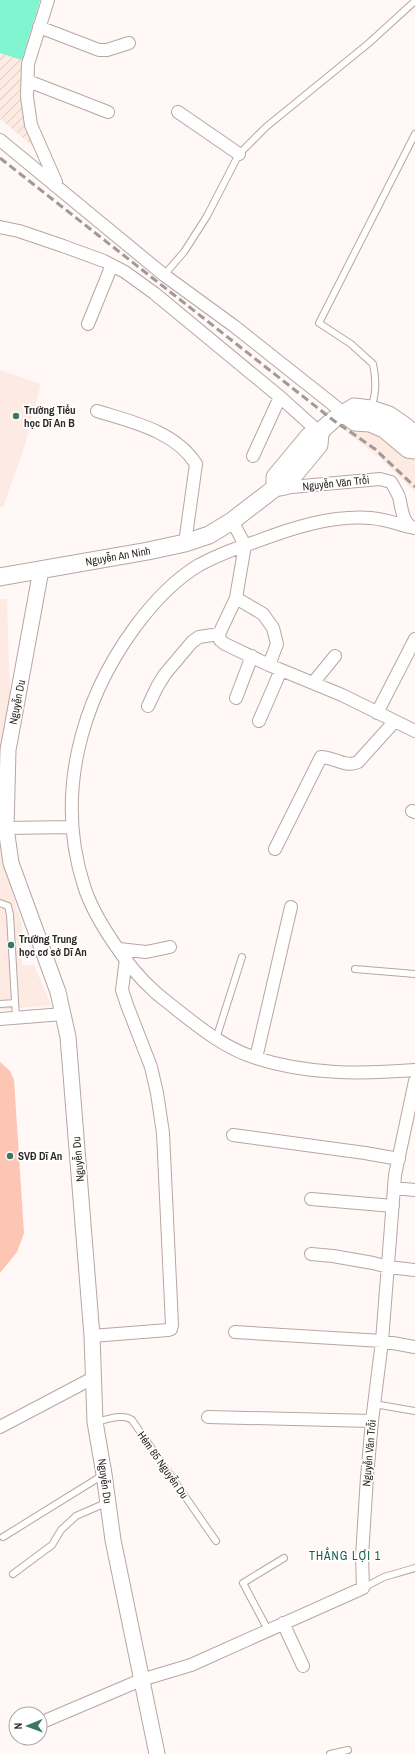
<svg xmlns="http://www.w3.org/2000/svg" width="415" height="1754" font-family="'Archivo Narrow',sans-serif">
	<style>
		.built { fill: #fdeae3 }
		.industrial { fill: url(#industrial-furrows) }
		.green { fill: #fdc5b3 }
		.building { fill: #81f5d0 }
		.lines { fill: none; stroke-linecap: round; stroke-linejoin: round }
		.service-casing { stroke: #b6a7a2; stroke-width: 8 }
		.minor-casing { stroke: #b6a7a2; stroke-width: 14 }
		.tertiary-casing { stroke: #b6a7a2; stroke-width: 17 }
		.secondary-casing { stroke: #b6a7a2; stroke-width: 19 }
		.service { stroke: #fff; stroke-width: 6 }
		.minor { stroke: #fff; stroke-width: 12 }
		.tertiary { stroke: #fff; stroke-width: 15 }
		.secondary { stroke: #fff; stroke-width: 17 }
		.rail { stroke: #a09998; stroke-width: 3; stroke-dasharray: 8 4; stroke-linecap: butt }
		.poi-dot { fill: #3a7865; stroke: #fff; stroke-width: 1.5 }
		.labels { text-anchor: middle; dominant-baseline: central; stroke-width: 3.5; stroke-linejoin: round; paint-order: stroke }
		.poi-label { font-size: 11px; font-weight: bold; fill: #2e2827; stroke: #fff; text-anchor: start }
		.street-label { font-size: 11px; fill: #2e2827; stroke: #fff }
		.neighbourhood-label { font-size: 12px; letter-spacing: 1px; fill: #105f4a; stroke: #fff }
	</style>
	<defs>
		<pattern id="industrial-furrows" width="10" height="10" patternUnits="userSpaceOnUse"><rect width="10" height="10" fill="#fdeae3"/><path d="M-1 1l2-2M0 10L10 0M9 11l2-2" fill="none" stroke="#d9c9c3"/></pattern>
	</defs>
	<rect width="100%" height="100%" fill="#fff8f6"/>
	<path class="built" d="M0 370 41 384 24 448 3 507H0Z
		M355 425H364L415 457V492L381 459 345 431Z
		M0 599H7L10 694 1 744 0 777Z
		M0 843 1 854 22 925V965H34L51 1005 0 1010Z"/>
	<path class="industrial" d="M0 0H45L29 72 40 152 0 119Z"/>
	<path class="green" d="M0 1062 10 1071 14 1080 24 1233 17 1252 0 1273Z"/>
	<path class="building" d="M0 0H40L22 60 0 53Z"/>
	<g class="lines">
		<g class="service-casing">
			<path id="service" d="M164 275 184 252 207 216 239 154 266 127 369 43 415 1
				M371 407C377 393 376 378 373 364L351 344 319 323 415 134
				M0 903 8 906 10 915 16 1018
				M355 969 415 974
				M0 1004 15 1003
				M216 1039 242 957
				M374 1404 415 1411
				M95 1422C106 1420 123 1413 132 1420L216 1541
				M3 1537 103 1475
				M13 1574 52 1545 61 1530 76 1516 108 1502
				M363 1588 384 1577 415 1568
				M268 1630 243 1583 284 1558
				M330 1754 348 1750"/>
		</g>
		<g class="minor-casing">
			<path id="minor" d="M48 0 28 64 27 97 31 125 56 182
				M39 27 99 50H107L129 43
				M28 81 108 112
				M178 112 239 154
				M0 140 164 275 234 326 345 414
				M0 227 19 231 63 246 104 261 125 272 154 293 280 397 320 433
				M88 324 112 265
				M97 411C132 422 175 431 196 464L185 543
				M253 456 280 397
				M280 488 369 480 380 479 391 482C394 487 397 492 399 497 402 508 402 524 414 528
				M232 521 245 545 236 598 219 634 220 640 225 644 269 665 342 695 415 731
				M410 527C398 524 384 519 371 518 331 515 292 528 255 542 236 548 216 556 199 565 174 580 152 604 135 627 80 702 55 796 84 886 94 918 128 968 153 990 160 997 168 1002 176 1009 200 1028 226 1049 256 1058 308 1075 362 1074 415 1070
				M236 598 263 614 273 628 277 644 269 665
				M313 683 335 656
				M236 698 252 656
				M148 706 157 687 165 674 192 642 199 637 219 634
				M377 713 415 639
				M259 721 281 670
				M412 811 415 812
				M6 828 72 827
				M275 849 321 757C334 757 345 768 358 762L395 721
				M119 949 146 952 170 947
				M0 1019 63 1014
				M256 1058 291 907
				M233 1135 365 1153 399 1159
				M394 1188 415 1190
				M311 1199 393 1206
				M311 1254 333 1256 373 1263 388 1267 415 1270
				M235 1332 382 1341 415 1347
				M92 1336 168 1330 171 1329 172 1325 163 1133 157 1093 151 1067 127 1005 122 990 126 959
				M208 1417 372 1421
				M0 1427 93 1378
				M283 1623 303 1666
				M40 1723 141 1680 191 1665 363 1588 362 1556 367 1477 372 1421 382 1341 395 1175 415 1081"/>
		</g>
		<g class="tertiary-casing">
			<path id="tertiary" d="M41 570 8 750 6 828 11 863 58 992 68 1037 92 1336 95 1422 104 1474 113 1540 157 1754"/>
		</g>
		<g class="secondary-casing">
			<path id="secondary" d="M345 414 355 422 370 423 384 429 408 449 415 450
				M275 488V477L309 436 320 433
				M0 577 148 551 185 543 209 535 232 521 275 488 285 486 319 445 320 433 324 428 333 420 354 407 371 409 389 415 405 426 415 435"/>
		</g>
		<use href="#service" class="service"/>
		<use href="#minor" class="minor"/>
		<use href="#tertiary" class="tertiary"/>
		<use href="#secondary" class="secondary"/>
		<path class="rail" d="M0 158 333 420 375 449 415 487"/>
	</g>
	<g class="poi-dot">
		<circle cx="16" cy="416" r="4"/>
		<circle cx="11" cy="945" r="4"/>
		<circle cx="10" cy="1156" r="4"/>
	</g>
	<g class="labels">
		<g class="poi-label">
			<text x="24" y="410">Trường Tiểu<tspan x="24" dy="13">học Dĩ An B</tspan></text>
			<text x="19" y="939">Trường Trung<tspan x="19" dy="13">học cơ sở Dĩ An</tspan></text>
			<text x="18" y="1156">SVĐ Dĩ An</text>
		</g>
		<g class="street-label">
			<text transform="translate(336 483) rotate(-6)">Nguyễn Văn Trỗi</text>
			<text transform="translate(118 556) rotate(-10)">Nguyễn An Ninh</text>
			<text transform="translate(17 702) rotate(-79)">Nguyễn Du</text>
			<text transform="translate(78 1159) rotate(-95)">Nguyễn Du</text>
			<text transform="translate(369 1453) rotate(-85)">Nguyễn Văn Trỗi</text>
			<text transform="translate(163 1465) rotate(55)">Hẻm 85 Nguyễn Du</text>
			<text transform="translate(105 1481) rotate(82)">Nguyễn Du</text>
		</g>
		<g class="neighbourhood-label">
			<text x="345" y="1556">THẮNG LỢI 1</text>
		</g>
	</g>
	<g transform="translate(28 1726) rotate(269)"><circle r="19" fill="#ffffff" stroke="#aba9a9"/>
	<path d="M0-3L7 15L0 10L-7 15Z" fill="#3a7865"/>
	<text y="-6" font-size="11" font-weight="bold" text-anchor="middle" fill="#2e2827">N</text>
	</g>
</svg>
